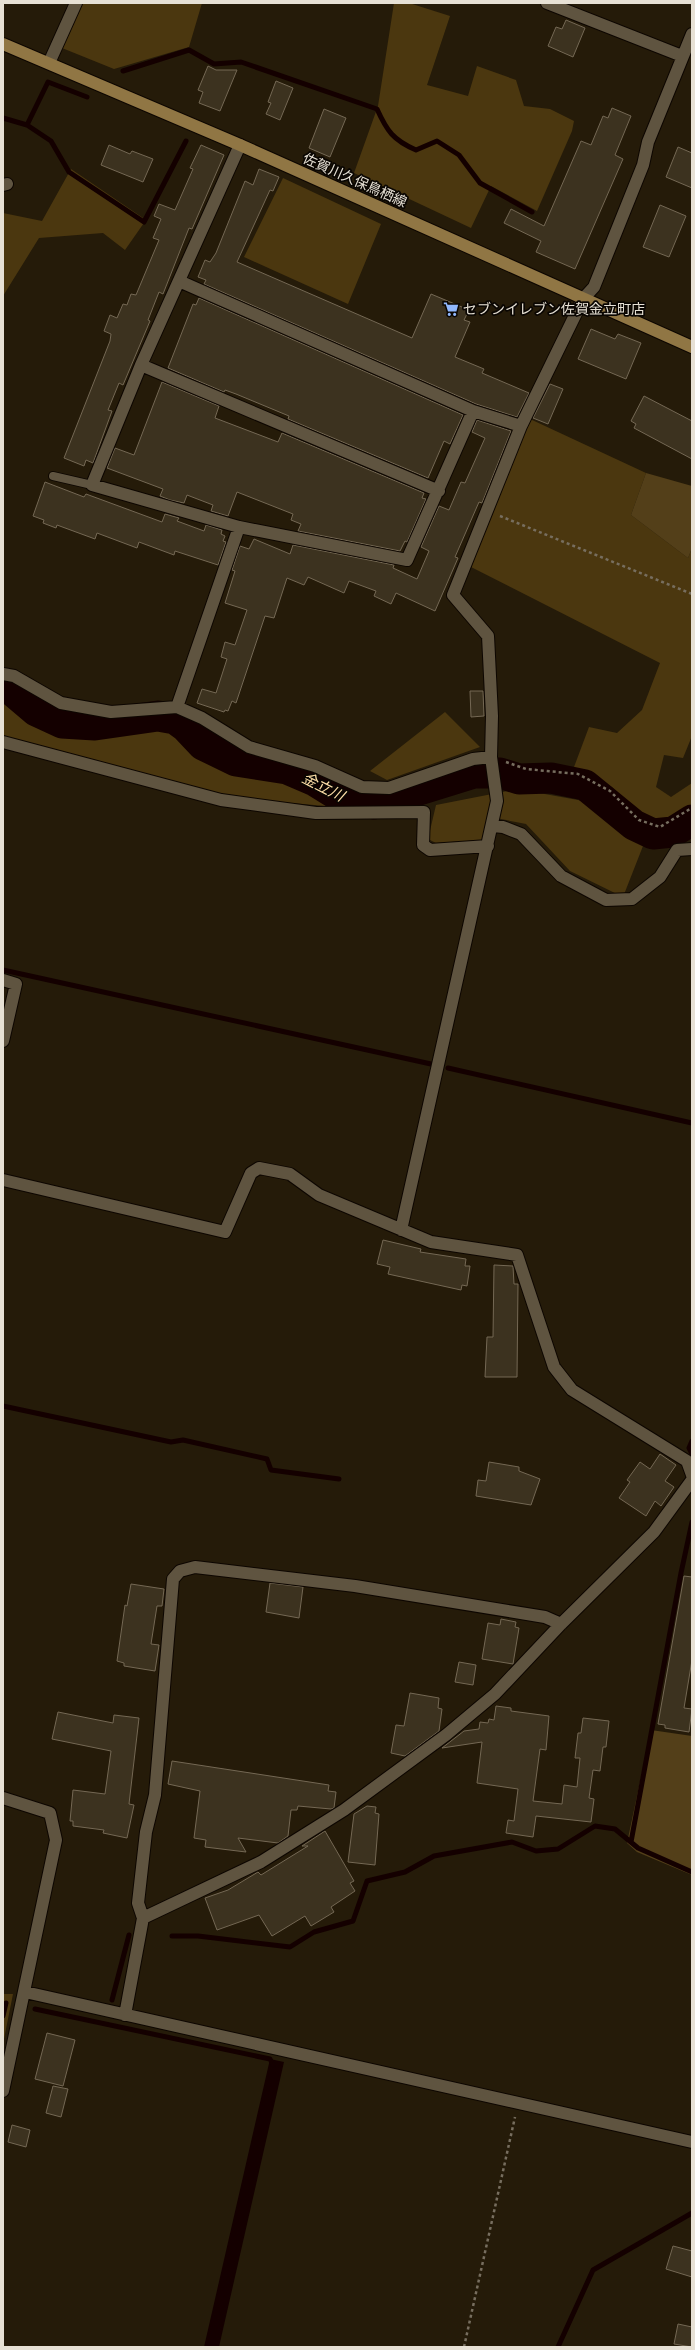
<svg xmlns="http://www.w3.org/2000/svg" width="695" height="2350" font-family="'Work Sans','Noto Sans JP',sans-serif">
	<style>
		.green { fill: #4b370f }
		.forest { fill: #533f19 }
		.water { fill: #140000 }
		.lines { fill: none; stroke-linecap: round; stroke-linejoin: round }
		.stream { stroke: #140000; stroke-width: 5 }
		.river { stroke: #140000; stroke-width: 31 }
		.building { fill: #3c321f; stroke: #746854 }
		.service-casing { stroke: #0d0600; stroke-width: 10 }
		.minor-casing { stroke: #0d0600; stroke-width: 14 }
		.primary-casing { stroke: #0d0600; stroke-width: 14 }
		.path { stroke: #776e5f; stroke-width: 2.5; stroke-dasharray: 3 3; stroke-linecap: butt }
		.service { stroke: #5f5440; stroke-width: 8 }
		.minor { stroke: #5f5440; stroke-width: 12 }
		.primary { stroke: #907644; stroke-width: 12 }
		.labels { text-anchor: middle; dominant-baseline: central; stroke-width: 3.5; stroke-linejoin: round; paint-order: stroke }
		.street-label { font-size: 14px; fill: #e7e1d5; stroke: #0a0602 }
		.poi-label { font-size: 14px; fill: #e7e1d5; stroke: #0a0602; text-anchor: start }
		.water-label { font-size: 15px; font-style: italic; fill: #fedfa8; stroke: #0a0602 }
	</style>
	<rect width="100%" height="100%" fill="#251b09"/>
	<path class="green" d="M81 3H202L189 47 114 69 62 48Z
		M394 3H409L450 16 427 85 468 96 477 66 516 80 524 106 550 109 574 121 572 131 537 211 491 186 471 228 354 173 378 106Z
		M71 169 146 220 125 250 103 233 39 238 3 296V213L42 221Z
		M283 178 381 224 348 304 244 257Z
		M530 419 646 473 631 515 688 558 692 548V736L683 758 664 755 656 787 671 797 692 783V807L686 808 661 825 642 815 612 787 574 767 589 727 617 733 642 710 660 663 471 567Z
		M3 695 29 716 76 733 172 727 223 765 301 781 337 807 223 797 3 736Z
		M445 712 480 747 387 780 370 771Z
		M517 789 589 802 643 846 623 897 570 871 526 824 491 817 482 840 436 843 428 839 436 805Z
		M3 1994H13L3 2044Z"/>
	<path class="forest" d="M646 473 692 486V548L688 558 631 515Z
		M651 1730 692 1736V1875L637 1852 627 1843Z"/>
	<path class="water" d="M270 2059 284 2062 219 2347H204Z"/>
	<g class="lines">
		<path class="stream" d="M123 71 189 50 214 64 241 62 377 109C387 131 393 140 416 150L437 141 459 155 480 183 532 212
			M3 118 27 125 51 141 69 172 144 222 186 141
			M27 125 48 82 87 97
			M3 970 431 1064
			M448 1068 692 1123
			M3 1406 171 1442 183 1440 267 1459 271 1470 339 1479
			M692 1441 689 1448 692 1454
			M631 1842 681 1573 692 1522
			M172 1936H198L290 1947 314 1932 353 1921 367 1881 405 1872 434 1856 512 1842 536 1851 558 1849 595 1826 615 1829 638 1848 692 1872
			M112 2000 129 1935
			M35 2009 270 2059 273 2065
			M3 2016 6 2003
			M558 2347 593 2270 692 2213"/>
		<path class="river" d="M3 687 10 689 36 711 62 723 95 725 158 716 175 719 186 727 203 745 236 761 287 769 315 781 344 799 374 804 474 773H500L519 779 551 778 585 785 634 825 653 834 673 832 692 820"/>
	</g>
	<path class="building" d="M566 20 585 28 573 57 548 46 556 27 562 29Z
		M208 66 216 70H237L220 111 199 103 203 92 198 90Z
		M276 81 293 88 280 120 266 114 271 103 268 102Z
		M612 108 631 116 615 155 623 159 575 269 536 252 541 241 504 223 511 209 544 226 581 141 591 145 603 116 608 118Z
		M324 109 346 118 330 157 309 148Z
		M109 145 130 154 132 151 153 159 143 182 101 165Z
		M201 145 224 155 192 229 189 228 163 294 159 292 148 320 150 321 123 385 119 383 108 410 112 411 93 463 86 460 84 466 64 458 110 341 111 334 104 331 110 315 117 318 123 304 127 305 131 294 136 295 159 240 153 238 161 219 154 216 159 204 175 210 193 169 190 168Z
		M678 147 692 153V188L666 177Z
		M259 169 279 177 273 191 270 190 237 262 412 338 431 294 469 310 464 320 470 322 455 357 484 369 482 373 529 393 517 417 476 404 204 284 206 280 198 277 205 260 210 262 216 253 245 181 253 185Z
		M660 205 686 216 669 257 643 247Z
		M199 298 463 415 450 444 444 441 428 478 288 419 289 416 236 394 225 390 224 392 168 368 193 304 196 305Z
		M591 329 615 339 618 334 641 343 626 379 578 359Z
		M162 382 219 406 215 418 278 442 282 433 424 493 422 498 426 499 407 542 405 541 400 551 298 531 301 524 291 520 293 514 237 492 228 516 211 511 213 505 187 495 184 503 170 500 160 496 163 489 107 468 115 448 134 455Z
		M550 384 563 389 548 424 533 418Z
		M644 396 692 421V459L634 428 636 424 631 421Z
		M477 420 511 431 482 503 479 502 455 557 458 558 435 611 396 593 391 604 374 596 376 591 349 581 344 593 308 577 304 585 287 578 274 618 265 616 236 703 232 701 228 711 225 710 224 712 197 703 202 689 216 693 227 659 221 657 225 642 235 645 247 610 225 603 235 571 232 570 240 546 249 549 254 539 290 554 293 545 394 565 393 568 417 579 429 551 421 547 439 506 449 510 461 482 465 483 485 438 472 432Z
		M45 482 84 497 86 494 162 522 165 514 179 518 177 521 204 531 206 525 222 530 221 534 225 536 223 541 226 542 218 565 175 551 174 555 139 542 137 548 97 533 95 539 57 525 56 528 43 523 44 520 33 516Z
		M470 691H483L484 716 471 717Z
		M383 1240 421 1249 420 1252 466 1259 465 1266H470L467 1286 462 1285 461 1290 388 1274 390 1267 377 1264Z
		M494 1265 513 1266 514 1284H518L517 1377H485L487 1337H493Z
		M660 1454 676 1465 665 1481 674 1487 661 1506 655 1501 646 1516 619 1498 630 1482 627 1480 640 1462 650 1469Z
		M489 1462 519 1467V1471L540 1479 531 1505 476 1496 478 1480 486 1481Z
		M684 1576 692 1577V1660L684 1708 692 1709 689 1732 665 1728V1725L658 1724Z
		M270 1583 303 1587 299 1618 266 1612Z
		M131 1584 164 1589 162 1606H157L151 1644 159 1645 155 1671 124 1666V1663L117 1661 125 1605 127 1606Z
		M501 1619 516 1622 515 1627 519 1628 513 1664 482 1659 488 1623 500 1625Z
		M459 1662 476 1665 473 1685 455 1682Z
		M410 1693 439 1698 438 1708 442 1709 439 1731 405 1756 391 1753 396 1725 404 1726Z
		M496 1706 511 1708V1711L549 1716 546 1750 540 1749 533 1801 562 1804 564 1785 577 1787 580 1758H575L578 1733H581L583 1718 609 1721 606 1747H603L600 1771 593 1770 589 1798 594 1799 591 1822 536 1816 533 1837 506 1833 508 1820 514 1821 518 1789 477 1783 482 1742 442 1748 464 1731 479 1729 480 1722 488 1723 489 1719 494 1720Z
		M58 1712 113 1723 114 1715 139 1718 129 1804 134 1805 127 1838 103 1833 104 1830 73 1826V1821H70L73 1790 105 1794 111 1751 52 1739Z
		M172 1761 329 1785 328 1791 336 1792 334 1808 331 1809 298 1806 297 1810H291L288 1836 278 1843 238 1838 246 1852 205 1847 206 1840 194 1838 200 1791 168 1784Z
		M367 1806 376 1807 375 1813 379 1814 375 1865 348 1862 354 1814Z
		M325 1831 354 1881 350 1883 355 1891 331 1907 334 1912 311 1926 305 1916 272 1936 259 1915 217 1930 205 1898 228 1890 258 1872 261 1875 308 1846H302Z
		M47 2033 75 2040 63 2086 35 2079Z
		M53 2086 68 2089 61 2117 46 2113Z
		M12 2125 30 2130 26 2147 8 2142Z
		M673 2246 692 2251V2277L666 2269Z
		M678 2324 692 2327V2347L674 2344Z"/>
	<g class="lines">
		<g class="service-casing">
			<path id="service" d="M53 476 92 485"/>
		</g>
		<g class="minor-casing">
			<path id="minor" d="M547 3 682 56
				M49 63 76 3
				M240 145 141 365 92 485 239 527 407 560 473 411
				M3 185 7 184
				M179 281 473 411 521 426
				M141 365 439 491
				M3 674 14 676 61 703 111 712 177 707 202 718 249 747 315 766 362 787 389 788 473 759 491 757
				M177 707 239 527
				M3 742 221 800 316 813 424 812 423 845 430 850 488 846
				M493 826 503 827 521 834 561 876 606 900 632 899 660 877 677 850 692 849
				M3 980 16 984 3 1041
				M3 1180 225 1232 251 1173 259 1168 290 1174 319 1195 431 1242 517 1255 554 1367 572 1390 687 1461 692 1475
				M401 1230 497 801 491 757 492 716 488 636 453 595 521 426 583 299 594 287 643 165 648 142 692 34
				M3 1798 50 1813 56 1840 3 2091
				M143 1918 261 1862 344 1810 446 1735 495 1694 561 1624 654 1532 692 1480
				M25 1992 692 2142
				M125 2015 143 1918 138 1903 146 1832 155 1795 173 1579 180 1571 195 1567 355 1586 545 1617 561 1624"/>
		</g>
		<g class="primary-casing">
			<path id="primary" d="M3 44 240 145 692 347"/>
		</g>
		<path class="path" d="M500 516 692 594
			M506 762 526 769 578 774 610 791 639 820 660 827 690 809
			M464 2347 515 2117"/>
		<use href="#service" class="service"/>
		<use href="#minor" class="minor"/>
		<use href="#primary" class="primary"/>
	</g>
	<defs>
		<g id="supermarket-bare" transform="scale(1.2)"><path d="M-6-5.5h2.5l.6 2H6L4.5 2H-2.5L-4.4-4H-6ZM-1.5 3.2a1.3 1.3 0 1 0 .1 0ZM3 3.2a1.3 1.3 0 1 0 .1 0Z" fill="#91b8fd" stroke="#0a0602" stroke-width="2.5" paint-order="stroke"/></g>
	</defs>
	<g fill-rule="evenodd">
		<use href="#supermarket-bare" x="451" y="309"/>
	</g>
	<g class="labels">
		<g class="street-label">
			<text transform="translate(355 180) rotate(24)">佐賀川久保鳥栖線</text>
		</g>
		<g class="poi-label">
			<text x="463" y="309">セブンイレブン佐賀金立町店</text>
		</g>
		<g class="water-label">
			<text transform="translate(323 787) rotate(27)">金立川</text>
		</g>
	</g>
	<rect width="695" height="2350" fill="none" stroke="#e7e1d5" stroke-width="8"/>
</svg>
